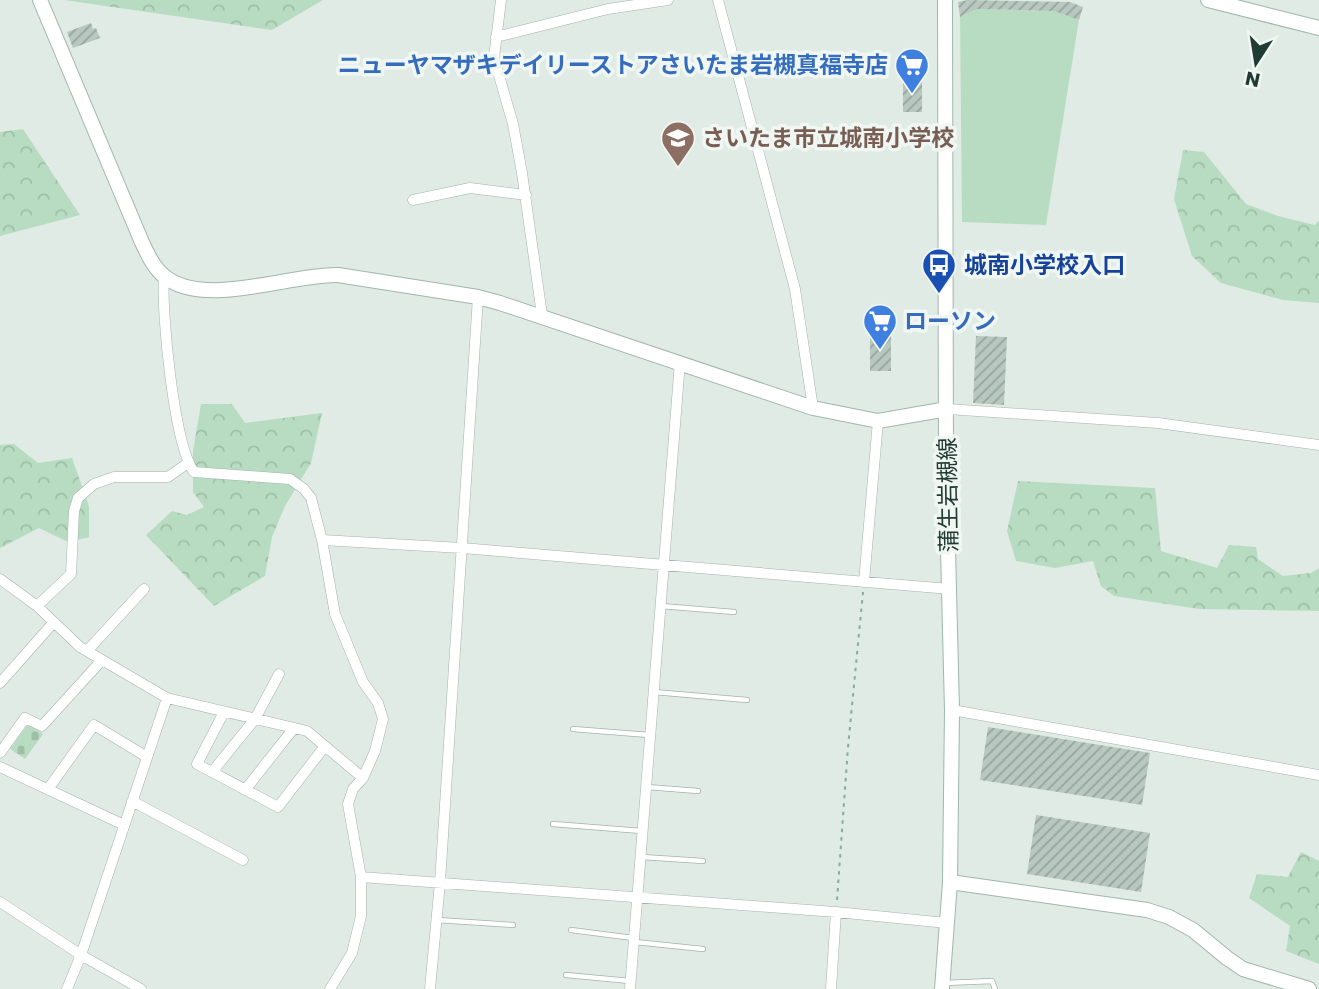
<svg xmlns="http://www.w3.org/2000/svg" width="1319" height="989" font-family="Poppins,'Noto Sans JP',sans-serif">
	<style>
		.forest { fill: url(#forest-crowns) }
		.cemetery { fill: url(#cemetery-stones) }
		.pitch { fill: #b8dcc1 }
		.building { fill: url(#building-hatch) }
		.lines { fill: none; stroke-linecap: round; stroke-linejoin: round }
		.lane-casing { stroke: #a3b3ac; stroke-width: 6 }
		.street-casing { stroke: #a3b3ac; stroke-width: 11 }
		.secondary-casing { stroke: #9eb7ad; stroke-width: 16 }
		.path { stroke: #80af9e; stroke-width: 2; stroke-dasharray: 3.5 5; stroke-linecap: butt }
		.lane { stroke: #fff; stroke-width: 4.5 }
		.street { stroke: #fff; stroke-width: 10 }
		.secondary { stroke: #fff; stroke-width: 14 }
		.labels { text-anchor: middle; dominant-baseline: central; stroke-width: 7; stroke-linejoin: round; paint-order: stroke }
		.shop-label { font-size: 23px; font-weight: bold; fill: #366cbe; stroke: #f0f7f3; text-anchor: end }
		.education-label { font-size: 23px; font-weight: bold; fill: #785e54; stroke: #f0f7f3; text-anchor: start }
		.transit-label { font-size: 23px; font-weight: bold; fill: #164399; stroke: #f0f7f3; text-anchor: start }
		.street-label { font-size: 23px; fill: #203b33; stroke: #f0f7f3 }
	</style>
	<defs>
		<pattern id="forest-crowns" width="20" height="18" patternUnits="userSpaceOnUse" patternTransform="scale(1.75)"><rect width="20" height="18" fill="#b8dcc1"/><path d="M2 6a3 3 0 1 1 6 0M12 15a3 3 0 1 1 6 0" fill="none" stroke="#9ebea6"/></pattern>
		<pattern id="cemetery-stones" width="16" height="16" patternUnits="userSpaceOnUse" patternTransform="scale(1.75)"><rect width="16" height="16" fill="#b8dcc1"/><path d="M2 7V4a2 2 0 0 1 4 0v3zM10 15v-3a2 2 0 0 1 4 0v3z" fill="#9ebea6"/></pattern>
		<pattern id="building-hatch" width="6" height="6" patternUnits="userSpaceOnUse" patternTransform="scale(1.75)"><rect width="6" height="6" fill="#b8c8c1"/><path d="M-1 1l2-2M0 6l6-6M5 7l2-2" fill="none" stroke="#95a49d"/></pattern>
	</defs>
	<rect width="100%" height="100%" fill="#e0ebe5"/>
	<path class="forest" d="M64 0H323L272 30Z
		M23 129 80 215 0 236V132Z
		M1183 150 1204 152 1246 204 1278 216 1315 225 1319 220V303L1283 300 1221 283 1192 256 1174 199Z
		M201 404H232L245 423 322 413 311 463 285 506 272 537 265 576 214 606 146 535 172 511 187 515 204 507 193 492V451Z
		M14 444 38 463 72 458 89 506V537L68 542 39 528 0 548V445Z
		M1018 481 1155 488 1161 551 1217 568 1229 545 1256 547 1258 559 1283 576 1311 573 1319 568V611L1199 609 1114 596 1101 586 1093 561 1055 568 1016 561 1007 531Z
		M1301 852 1319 861V964L1286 951 1290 926 1249 898 1257 874 1288 877Z"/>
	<path class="cemetery" d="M28 724 43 734 25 759 10 749Z"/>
	<path class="pitch" d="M977 9 1054 11 1079 20 1046 225 962 222 960 17Z"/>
	<path class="building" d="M968 0 1070 2 1083 7 1079 20 1054 11 977 9 960 17 958 2Z
		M91 23 93 29 96 28 100 38 73 48 67 32Z
		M903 75H922V112H903Z
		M870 330H891V371H870Z
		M976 336 1007 337 1004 405 973 403Z
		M988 727 1150 753 1142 805 980 780Z
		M1036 815 1150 833 1141 892 1027 874Z"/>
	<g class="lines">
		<g class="lane-casing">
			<path id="lane" d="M661 606 734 612
				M654 692 747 700
				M573 729 649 735
				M647 787 698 791
				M553 824 642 831
				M642 857 703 861
				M437 920 513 925
				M571 930 633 938
				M635 942 703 949
				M566 975 630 981
				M945 983 992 981 995 989"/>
		</g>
		<g class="street-casing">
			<path id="street" d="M501 0 494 58 513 124 522 173 542 315
				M718 0 795 289 813 408
				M496 37 608 9 668 0
				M413 200 470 188 526 195
				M164 276C161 311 174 445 194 472L290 479 304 489 311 498 322 540 335 614 363 682 378 703 383 719 375 751 363 778 353 789 348 804 361 877V916L352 953 330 989
				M947 409 1158 423 1319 445
				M322 540 462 548 950 589
				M0 579 37 606 80 647 167 698 307 731 363 778
				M864 582 878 421
				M37 606 71 574 74 511 78 498 94 484 114 477H168L188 463
				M87 651 144 589
				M0 683 54 622
				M952 710 1319 775
				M224 712 197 764 278 807 325 746
				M0 753 25 718 42 726 102 660
				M0 767 124 825
				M212 772 255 719 279 674
				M48 789 94 725 147 757
				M245 790 294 728
				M132 801 243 860
				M361 877 836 912 947 923
				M0 902 81 955 141 989
				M67 989 81 955 167 698
				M430 989 440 882 478 297
				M630 989 680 362
				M831 989 836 912"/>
		</g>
		<g class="secondary-casing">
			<path id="secondary" d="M40 0 141 240C147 253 153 267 164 276 203 309 289 274 338 275L478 297 500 303 813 408 878 421 947 409
				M1208 0 1319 28
				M950 882 1147 910 1169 917 1193 930 1227 958 1243 969 1309 989
				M942 989 950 882 952 710 946 468 945 0"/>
		</g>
		<path class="path" d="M837 900 848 747 863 592"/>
		<use href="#lane" class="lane"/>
		<use href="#street" class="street"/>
		<use href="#secondary" class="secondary"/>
	</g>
	<defs>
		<g id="supermarket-pin" transform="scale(1.75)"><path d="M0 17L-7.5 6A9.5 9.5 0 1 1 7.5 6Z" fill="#3f7fe0" stroke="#f0f7f3"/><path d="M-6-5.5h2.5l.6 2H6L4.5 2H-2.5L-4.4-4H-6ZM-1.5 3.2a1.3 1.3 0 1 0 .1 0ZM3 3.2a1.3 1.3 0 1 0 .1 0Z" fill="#fff"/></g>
		<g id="school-pin" transform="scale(1.75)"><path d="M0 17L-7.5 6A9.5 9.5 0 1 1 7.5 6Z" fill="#8d6e63" stroke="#f0f7f3"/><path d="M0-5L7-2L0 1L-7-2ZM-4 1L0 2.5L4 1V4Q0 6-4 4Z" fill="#fff"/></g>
		<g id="bus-pin" transform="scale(1.75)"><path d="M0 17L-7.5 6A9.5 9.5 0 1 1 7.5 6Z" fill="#1a4fb4" stroke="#f0f7f3"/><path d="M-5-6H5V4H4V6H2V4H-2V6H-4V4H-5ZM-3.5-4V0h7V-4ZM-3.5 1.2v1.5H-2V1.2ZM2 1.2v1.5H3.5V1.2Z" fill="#fff"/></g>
	</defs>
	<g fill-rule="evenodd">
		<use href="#supermarket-pin" x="912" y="65"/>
		<use href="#school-pin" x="678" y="138"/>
		<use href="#bus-pin" x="939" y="265"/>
		<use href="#supermarket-pin" x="880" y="321"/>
	</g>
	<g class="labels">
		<g class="shop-label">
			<text x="888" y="65">ニューヤマザキデイリーストアさいたま岩槻真福寺店</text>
			<text x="904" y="321" text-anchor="start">ローソン</text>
		</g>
		<g class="education-label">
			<text x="702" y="138">さいたま市立城南小学校</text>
		</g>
		<g class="transit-label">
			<text x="964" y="265">城南小学校入口</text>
		</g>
		<g class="street-label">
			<text transform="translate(948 495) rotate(-91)">蒲生岩槻線</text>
		</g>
	</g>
	<g transform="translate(1256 63) rotate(192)" stroke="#f0f7f3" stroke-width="5" paint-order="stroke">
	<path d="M0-5L12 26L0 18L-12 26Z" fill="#203b33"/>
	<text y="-10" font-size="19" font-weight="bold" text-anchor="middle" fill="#203b33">N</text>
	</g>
</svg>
